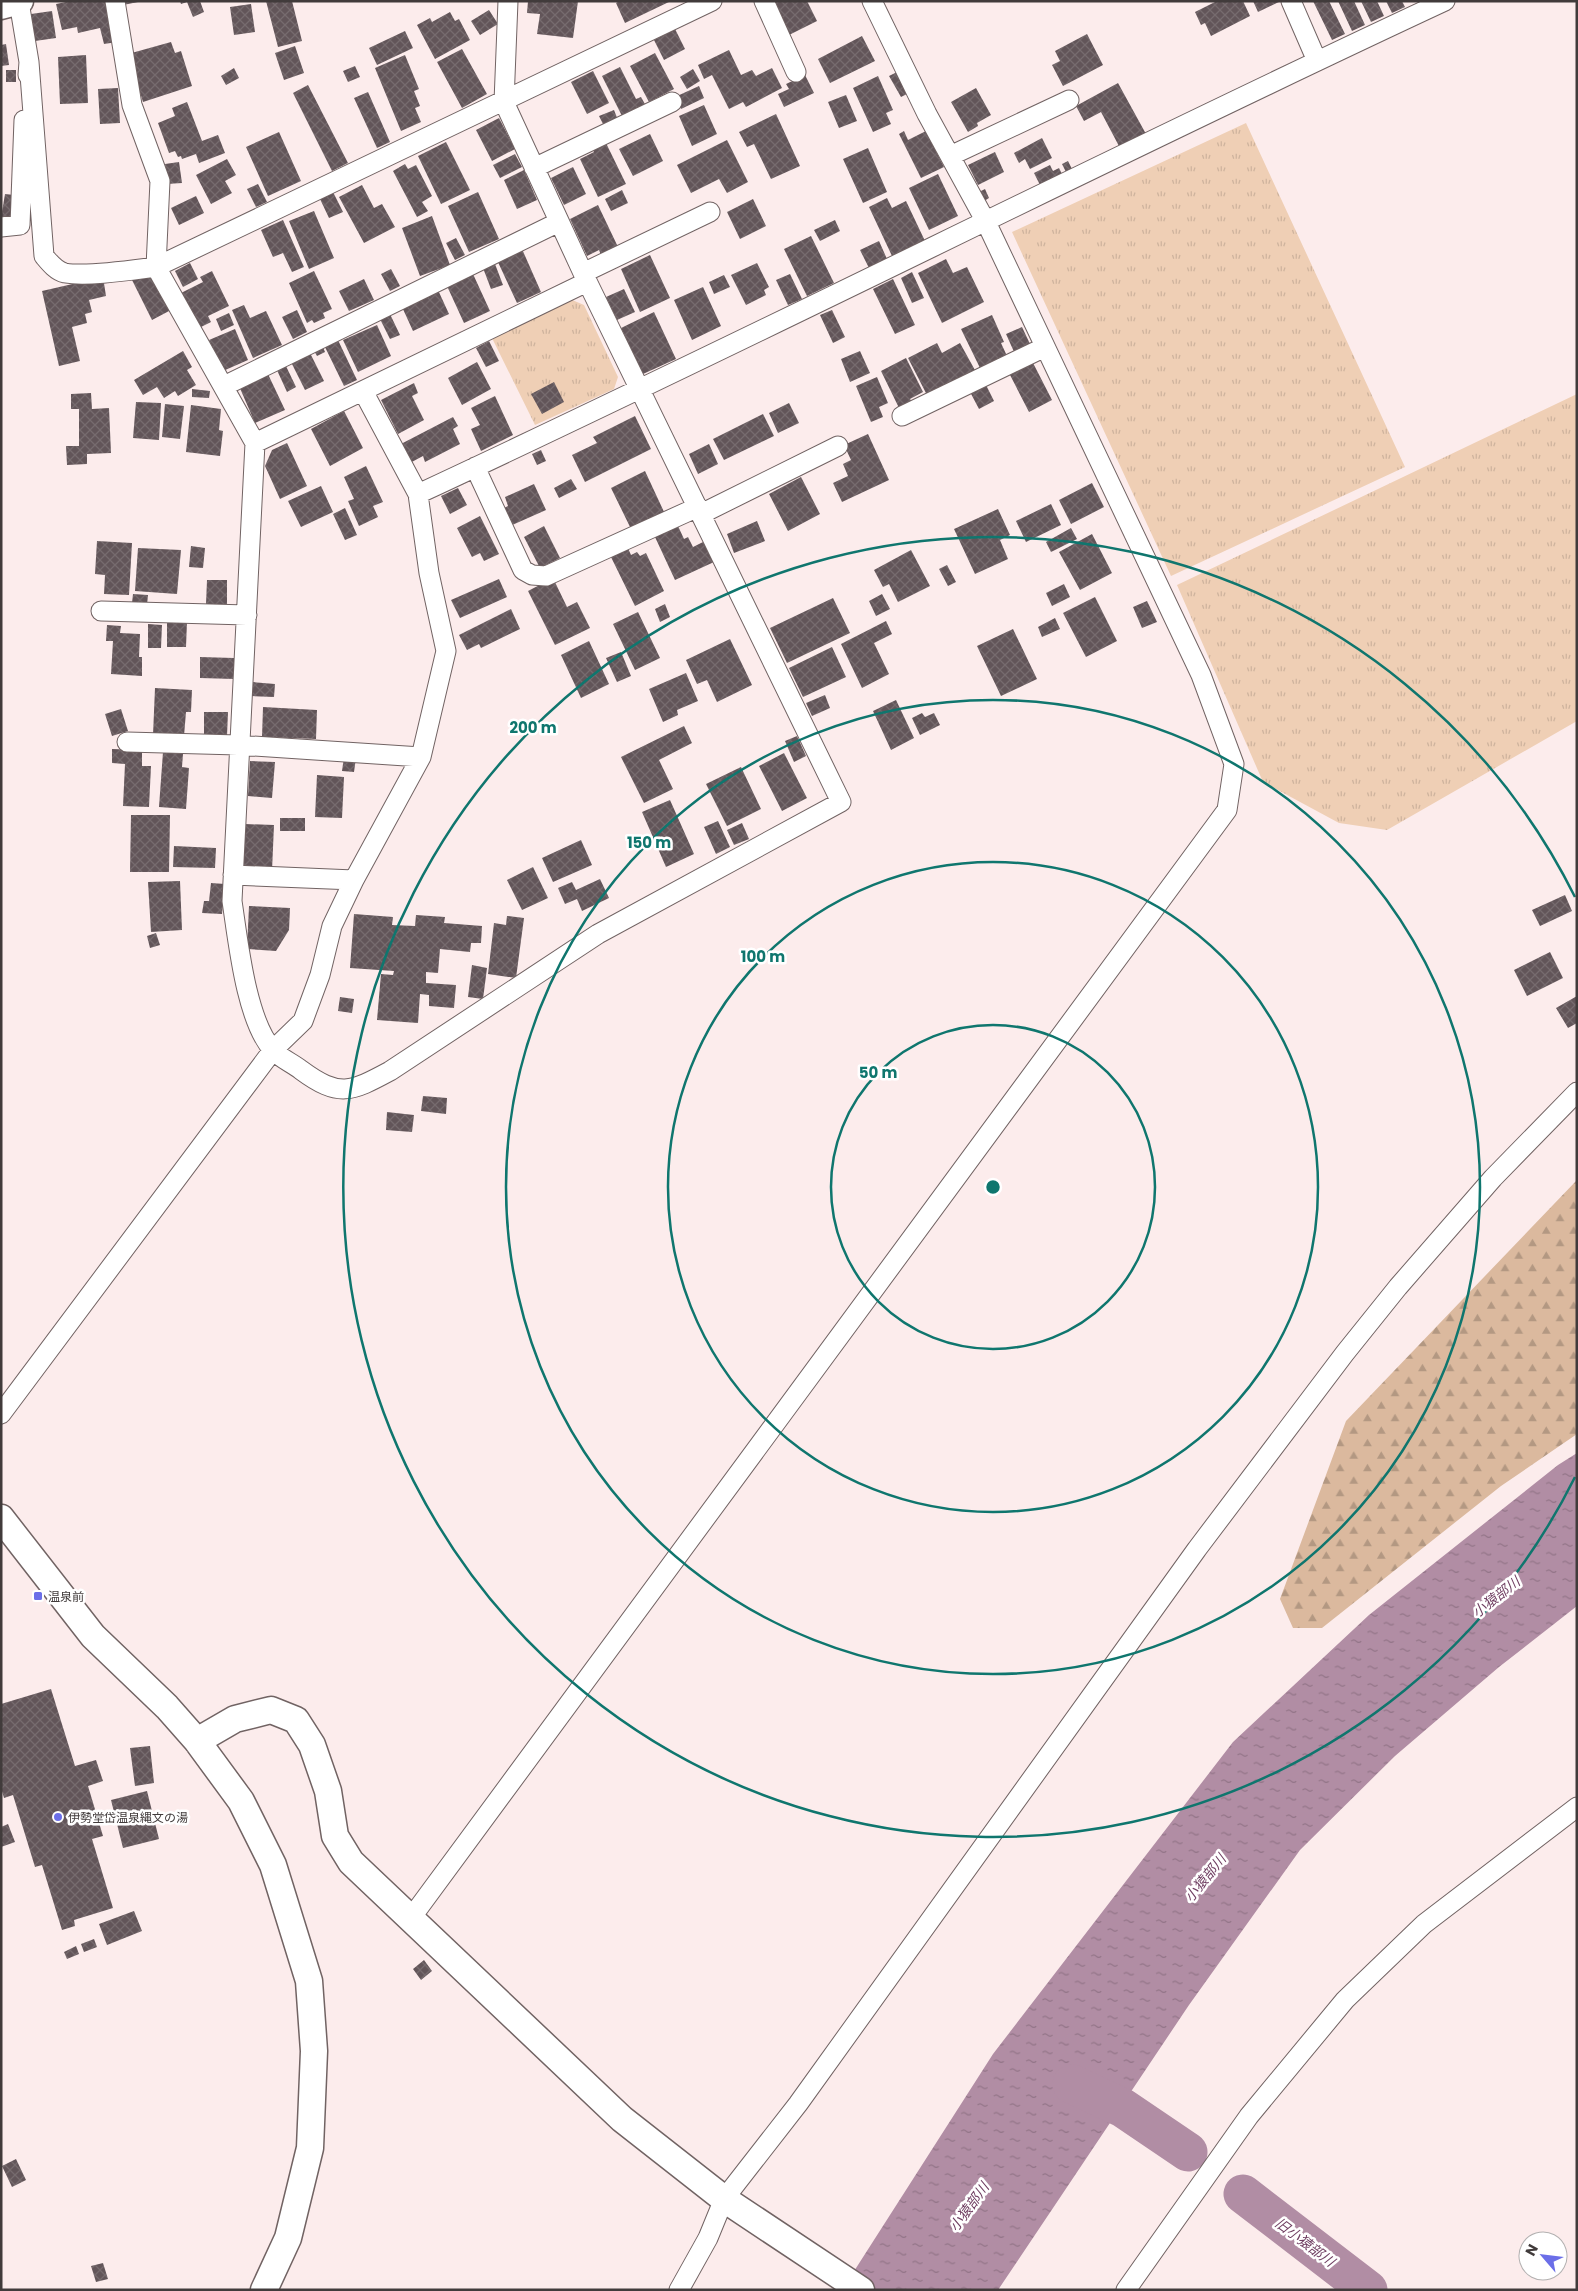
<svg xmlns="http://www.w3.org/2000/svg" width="1578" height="2291" font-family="Poppins,'Noto Sans JP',sans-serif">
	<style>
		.grass { fill: url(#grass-tufts) }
		.forest { fill: url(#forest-firs) }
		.water { fill: url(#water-ripples) }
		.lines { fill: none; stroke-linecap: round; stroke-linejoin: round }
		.river { stroke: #b18da4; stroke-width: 39 }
		.building { fill: url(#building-cross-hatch) }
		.street-casing { stroke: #716363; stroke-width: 21 }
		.secondary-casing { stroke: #716363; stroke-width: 29 }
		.street { stroke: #fff; stroke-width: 19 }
		.secondary { stroke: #fff; stroke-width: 26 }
		.ring { fill: none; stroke: #0f766e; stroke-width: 2.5 }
		.poi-dot { fill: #6b6ee8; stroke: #fff; stroke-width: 2 }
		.labels { text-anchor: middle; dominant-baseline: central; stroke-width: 5; stroke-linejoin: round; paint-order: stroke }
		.poi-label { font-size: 12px; fill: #413b3b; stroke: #fff; text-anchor: start }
		.water-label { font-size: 14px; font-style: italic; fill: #6f3e61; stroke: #fff }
		.centre { fill: #0f766e; stroke: #fff; stroke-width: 2.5 }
		.ring-label { font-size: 15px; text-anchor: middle; font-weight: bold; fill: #0f766e; stroke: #fff; stroke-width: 5; stroke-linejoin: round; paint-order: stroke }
	</style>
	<defs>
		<pattern id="grass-tufts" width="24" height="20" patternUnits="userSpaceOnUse" patternTransform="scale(1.25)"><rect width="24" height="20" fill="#efcfb5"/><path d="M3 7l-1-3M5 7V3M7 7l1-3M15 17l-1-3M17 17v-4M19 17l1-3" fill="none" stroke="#ceb39d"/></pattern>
		<pattern id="forest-firs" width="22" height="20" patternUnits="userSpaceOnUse" patternTransform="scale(1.25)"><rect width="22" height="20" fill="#dbb99e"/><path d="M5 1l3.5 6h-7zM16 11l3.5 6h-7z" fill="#b39882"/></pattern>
		<pattern id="water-ripples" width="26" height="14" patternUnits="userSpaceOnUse" patternTransform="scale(1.25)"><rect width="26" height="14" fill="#b18da4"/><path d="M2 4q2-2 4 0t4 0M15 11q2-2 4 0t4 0" fill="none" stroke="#927487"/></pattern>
		<pattern id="building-cross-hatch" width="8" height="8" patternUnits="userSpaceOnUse" patternTransform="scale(1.25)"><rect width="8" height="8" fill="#625559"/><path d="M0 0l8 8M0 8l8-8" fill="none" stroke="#766b6e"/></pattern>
	</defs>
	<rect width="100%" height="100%" fill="#fcecec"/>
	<path class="grass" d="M1246 123 1405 467 1171 576 1012 232Z
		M570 299 584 305 618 377 614 389 535 425 492 338Z
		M1577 394V721L1387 830 1339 823 1263 782 1177 585Z"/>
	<path class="forest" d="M1577 1180V1434L1501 1486 1322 1628H1293L1280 1599 1346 1421Z"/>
	<path class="water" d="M1577 1453V1606L1499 1667 1395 1756 1300 1850 1189 2005 998 2290H842L993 2054 1233 1742 1369 1615 1558 1465Z"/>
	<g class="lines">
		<path class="river" d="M1072 2084 1123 2108 1188 2152
			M1243 2194 1368 2290"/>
	</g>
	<path class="building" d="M71 1H108L117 42 104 44 100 28 78 33 77 27 62 30 56 4Z
		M123 1H138V2L123 5Z
		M180 1H200L204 12 193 17 187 2 181 4Z
		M266 1H292L302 41 278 47Z
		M528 1H578L573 38 537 34 540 14 527 13Z
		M619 1H671L625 23 616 3Z
		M773 1H807L817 21 789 35Z
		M1217 1H1243L1250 16 1211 36 1205 23 1201 25 1195 12Z
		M1253 1H1281L1258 12Z
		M1313 1H1329L1345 34 1332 40Z
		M1338 1H1354L1365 25 1352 31Z
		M1361 1H1377L1384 16 1371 22Z
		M1386 1H1402L1405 7 1392 13Z
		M251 4 255 32 234 35 230 7Z
		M489 10 498 24 480 35 471 21Z
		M52 11 56 38 35 41 31 14Z
		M450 12 455 21 459 19 470 40 435 59 417 25 430 18 432 22Z
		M675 29 685 49 664 60 654 40Z
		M405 31 413 48 377 65 369 48Z
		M1087 34 1103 65 1063 86 1052 65 1060 61 1055 51Z
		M862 36 875 61 830 83 818 59Z
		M171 42 175 53 181 51 192 86 143 102 128 54Z
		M6 44 9 65 1 66V45Z
		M295 46 304 73 284 80 275 53Z
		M462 49 487 94 462 108 437 62Z
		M729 50 741 75 752 70 756 76 772 68 782 88 746 107 743 102 729 109 712 75 704 79 698 65Z
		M655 53 674 89 649 102 630 66Z
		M86 55 88 103 60 104 58 57Z
		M405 55 419 89 414 91 420 106 415 108 421 122 401 131 375 68Z
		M355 66 360 77 348 82 343 71Z
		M620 67 636 99 641 97 646 106 623 118 602 76Z
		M234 68 239 78 226 85 221 76Z
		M693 69 700 81 687 89 680 77Z
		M6 70H16V82H6Z
		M593 71 609 103 587 114 571 82Z
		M899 71 911 92 901 97 889 76Z
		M805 75 814 93 784 107 778 94 789 89 786 84Z
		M878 76 893 110 886 113 891 124 873 132 853 88Z
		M1118 83 1146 134 1120 148 1101 112 1084 121 1076 106Z
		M308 85 348 163 332 171 293 93Z
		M699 86 704 98 681 109 675 97Z
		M118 88 120 123 100 124 98 89Z
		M976 88 991 115 977 123 978 126 968 132 951 102Z
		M368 92 390 142 377 148 354 98Z
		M846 95 857 121 839 128 828 102Z
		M187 102 202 141 218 135 225 153 199 163 196 154 182 159 181 156 178 157 175 151 169 153 158 123 175 116 172 108Z
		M704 105 717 134 692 146 679 116Z
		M614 110 618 120 604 126 599 116Z
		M776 114 800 166 771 179 754 144 747 147 739 132Z
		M499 118 515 149 492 161 476 130Z
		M904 131 908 140 926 131 944 167 921 178 899 134Z
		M279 132 301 181 268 196 246 147Z
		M650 134 663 161 633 176 619 149Z
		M1042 138 1052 158 1030 169 1025 159 1019 163 1014 153Z
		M727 140 748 182 727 193 719 179 691 193 677 165Z
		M605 141 626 184 598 197 580 159 594 152 591 147Z
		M446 142 470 190 441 204 418 156Z
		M868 148 887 192 863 203 843 159Z
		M995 152 1004 172 978 185 968 165Z
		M515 154 522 167 500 178 493 165Z
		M227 159 236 175 225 181 232 193 211 204 196 175Z
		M1068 161 1073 171 1067 174 1062 164Z
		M179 162 182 183 167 184 165 164Z
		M405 164 408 169 416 165 432 196 422 202 428 211 417 217 393 171Z
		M1050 165 1053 171 1059 168 1063 176 1041 187 1034 173Z
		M573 167 586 194 564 205 551 178Z
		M524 170 537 200 517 209 504 180Z
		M938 174 958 216 929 230 909 188Z
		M258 184 267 202 256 207 247 189Z
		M362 185 374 208 382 204 395 227 364 243 339 197Z
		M985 189 989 198 981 203 977 193Z
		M622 190 628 203 611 211 605 199Z
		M333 192 343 212 329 218 320 199Z
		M478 192 499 239 469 252 448 206Z
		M5 194 14 195 9 220 1 218Z
		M196 196 204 213 179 225 171 208Z
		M887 198 892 208 906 201 925 241 892 256 869 207Z
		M753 199 766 226 740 239 727 212Z
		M598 205 618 247 601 255 599 250 587 256 570 219Z
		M314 211 334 258 309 269 289 221Z
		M432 216 450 265 420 276 402 228Z
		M283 220 304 267 292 272 283 253 273 257 261 230Z
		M835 220 840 231 820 241 814 230Z
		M811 236 834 283 807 296 784 249Z
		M456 238 465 255 455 260 446 243Z
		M879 241 887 259 869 268 860 250Z
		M522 249 541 292 517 303 497 260Z
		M650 255 670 298 640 312 621 269Z
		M946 259 953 273 967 267 984 302 942 323 918 273Z
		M190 263 198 279 183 287 175 271Z
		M757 263 769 287 764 290 766 295 746 305 731 275Z
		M495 264 503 285 491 289 483 268Z
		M391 269 400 286 390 291 381 274Z
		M212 271 229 306 208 316 211 322 197 329 179 294 203 282 200 277Z
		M314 271 332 309 323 313 325 318 314 323 312 320 307 323 289 283Z
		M912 272 924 298 912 303 901 278Z
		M473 274 490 311 464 323 447 286Z
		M790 274 802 299 788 305 776 280Z
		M155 275 171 310 152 320 130 276Z
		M724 275 730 287 714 294 709 282Z
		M103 277 106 296 89 300 92 312 85 314 87 323 72 327 80 361 59 366 42 291Z
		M364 279 374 300 349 311 339 291Z
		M893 279 915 325 895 334 873 289Z
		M703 287 721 326 692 340 674 300Z
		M624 289 635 312 617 320 606 297Z
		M438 290 449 314 413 331 402 307Z
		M244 305 250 318 266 311 282 345 253 358 232 310Z
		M297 310 307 332 293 339 282 317Z
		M832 310 845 337 833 343 820 315Z
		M389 312 400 335 390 339 379 317Z
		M654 312 676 359 643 374 621 328Z
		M229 313 234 325 221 331 216 319Z
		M992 315 1004 342 1001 343 1007 356 980 368 961 329Z
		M377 325 391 356 358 372 343 340Z
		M1022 327 1031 346 1015 354 1006 334Z
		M235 329 248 360 223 371 209 340Z
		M337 338 357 380 344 386 324 345Z
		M489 341 499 361 486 367 476 348Z
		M937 343 942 353 960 343 976 372 928 397 908 358Z
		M322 345 325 352 317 356 313 349Z
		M183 351 192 367 187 370 196 385 178 396 175 391 164 398 157 387 143 395 134 380Z
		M860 351 870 373 850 382 841 359Z
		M310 353 324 381 305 390 291 362Z
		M906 358 923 392 910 399 913 403 900 410 881 371Z
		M1032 361 1052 400 1029 412 1009 373Z
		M477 362 491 389 462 405 448 378Z
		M285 364 296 387 287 392 276 368Z
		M267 372 285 410 255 423 239 386Z
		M877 377 888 403 879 407 883 417 871 422 856 386Z
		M554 382 564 402 542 414 531 394Z
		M414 383 418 393 412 396 424 420 398 434 381 400Z
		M985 383 994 401 979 409 969 390Z
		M192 389 210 391 209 398 192 397Z
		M91 393 92 409 109 408 111 453 87 454V464L67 465 66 446H79V409H71V394Z
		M495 396 513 435 481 451 471 429 480 425 471 408Z
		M136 402 161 403 159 440 133 438Z
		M789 403 799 423 778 433 769 413Z
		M165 404 184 406 180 439 162 437Z
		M191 405 221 409 219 430 223 431 220 456 186 452Z
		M344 411 363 448 330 466 311 429Z
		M763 414 774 436 724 460 713 439Z
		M635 416 651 449 585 482 572 455 597 443 593 437Z
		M453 417 458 426 453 429 460 444 425 462 423 456 408 464 399 445Z
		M868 434 889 480 842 502 833 483 848 476 843 464 851 460 844 445Z
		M287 443 307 486 280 499 265 466 272 450Z
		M709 444 718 464 698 474 689 454Z
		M541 450 546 461 537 465 532 454Z
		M366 466 383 502 373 506 378 517 359 526 348 501 354 499 344 477Z
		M645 471 665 514 632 531 611 488Z
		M801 477 820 514 788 531 769 494Z
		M571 479 577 489 559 498 554 488Z
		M1092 483 1104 507 1071 524 1059 500Z
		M534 484 546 510 510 526 502 509 508 506 505 497Z
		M321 486 333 512 301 527 288 501Z
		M458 488 467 505 450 514 441 496Z
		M1051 504 1061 525 1026 542 1016 521Z
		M345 508 357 535 345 540 333 514Z
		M998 509 1010 535 1000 540 1008 559 975 574 954 529Z
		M480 516 499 554 484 561 480 553 472 557 457 528Z
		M757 521 765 541 734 553 727 534Z
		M544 526 560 558 540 568 524 537Z
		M678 526 684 539 688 537 693 547 705 541 714 562 675 580 655 537Z
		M1071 528 1077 539 1051 552 1046 542Z
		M1092 534 1112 573 1080 590 1059 552Z
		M97 541 132 543 129 595 104 594 105 575 95 574Z
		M191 546 205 548 203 568 189 567Z
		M627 546 631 555 637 552 640 556 646 553 664 591 635 606 610 555Z
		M138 548 181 550 177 594 135 591Z
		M911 550 930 586 898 602 889 584 883 587 874 570Z
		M947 565 956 582 948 586 939 569Z
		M553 578 567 607 577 602 590 628 555 645 528 591Z
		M499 579 507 597 460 618 451 600Z
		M207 580H227V605L206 604Z
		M1064 584 1070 597 1052 606 1046 593Z
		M133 594 148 595 147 605 132 603Z
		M882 594 890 609 876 616 869 601Z
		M1095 597 1117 641 1086 657 1063 613Z
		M833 598 850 633 787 663 770 628Z
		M1147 601 1157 622 1142 628 1133 607Z
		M665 604 670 617 660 622 655 609Z
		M511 609 520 629 481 648 479 644 467 650 459 635Z
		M638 612 660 658 635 670 613 624Z
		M1055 618 1060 629 1042 637 1038 627Z
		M167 621 187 622 186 647H167Z
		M886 621 892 634 874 643 889 674 862 688 841 644Z
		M148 624 162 625 161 648H148Z
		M107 625 121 626 120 633 140 634 139 657H142V676L111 674 113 641H106Z
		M1013 629 1037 679 1001 696 977 646Z
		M730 639 752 685 717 702 707 680 697 684 686 660Z
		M589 641 609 684 581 698 561 655Z
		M832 647 846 677 803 697 789 668Z
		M621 652 631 676 617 682 606 658Z
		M200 657 234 658V679L200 678Z
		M686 673 698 701 677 710 678 715 663 722 649 689Z
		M252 682 275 684 274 697 251 696Z
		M155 688 192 690 191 712H186L184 736 153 735Z
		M825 695 830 708 812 716 806 703Z
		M896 700 914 738 891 750 873 711Z
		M263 707 317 710 316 739 262 737Z
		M121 709 128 731 112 736 105 714Z
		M204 712H228L227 736H204Z
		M922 713 925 717 934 713 940 725 920 735 912 718Z
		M684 726 692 743 659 760 673 789 644 803 621 757Z
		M797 736 806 756 794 762 785 741Z
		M112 749 142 750V766H151L149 807 123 806 125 764 112 763Z
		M163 752 183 754 182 767 189 768 186 809 159 807Z
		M784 753 807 798 782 811 759 766Z
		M344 757 356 758 354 772 342 771Z
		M250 761 275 762 272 798 248 796Z
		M741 767 761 809 727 826 706 784Z
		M317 775 344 777 342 818 315 817Z
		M670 800 694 854 666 867 642 812Z
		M131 815H170L169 872H130Z
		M280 818H305V831H280Z
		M718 821 730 847 716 854 704 827Z
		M742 823 749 839 734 845 727 830Z
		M245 824 274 825 272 871 243 870Z
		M581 840 592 865 553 882 542 858Z
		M174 846 216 848 215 868 173 867Z
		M533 867 548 898 522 910 507 880Z
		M600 879 609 898 582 911 577 899 565 904 558 888 572 882 576 890Z
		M180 881 182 930 151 932 148 882Z
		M211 883 225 884 222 914 202 913 204 901H209Z
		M1565 895 1572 911 1540 926 1532 910Z
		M249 906 290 908 289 930 276 951 247 949Z
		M354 914 393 917 392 925 415 926 416 915 445 917 444 923 482 926 481 943H471L470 952 440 949 438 973 426 972V983L456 985 454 1008 429 1006V995L420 994 418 1023 377 1020 381 974 393 975 394 971 350 968Z
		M507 916 524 918 516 978 488 974 494 923 506 925Z
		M156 933 160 945 150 948 147 936Z
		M1550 952 1563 978 1527 996 1514 970Z
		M472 965 487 968 483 999 468 997Z
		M1577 996V1023L1568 1028 1556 1008Z
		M340 997 354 999 352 1013 338 1011Z
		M423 1096 447 1098 446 1114 421 1111Z
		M387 1112 414 1115 412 1132 386 1130Z
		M51 1689 75 1766 96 1760 103 1781 88 1786 103 1836 92 1839 113 1908 74 1920 75 1926 62 1930 42 1865 35 1867 13 1795 4 1798 1 1788V1704Z
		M150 1746 154 1783 135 1786 130 1748Z
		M147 1791 159 1839 123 1848 111 1800Z
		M8 1824 15 1842 1 1847V1827Z
		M134 1911 142 1931 107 1945 99 1924Z
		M94 1939 97 1947 84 1952 81 1944Z
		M76 1946 79 1954 67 1959 64 1952Z
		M424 1960 432 1971 421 1980 413 1969Z
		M16 2159 26 2180 12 2187 2 2166Z
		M103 2263 108 2279 96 2282 91 2266Z"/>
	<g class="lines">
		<g class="street-casing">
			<path id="street" d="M115 1 132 105 160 181 156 267 255 443 232 901C238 940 246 1021 273 1050 280 1058 292 1063 301 1070 339 1098 351 1092 390 1071L598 934 841 802 583 273 504 102 508 1
				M764 1 796 72
				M1291 1 1317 61
				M19 2 29 62 28 75
				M29 62 44 256C49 262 56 271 65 273 88 277 132 270 156 267L712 1
				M950 156 1069 100
				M534 168 672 102
				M1 227 20 225 24 120
				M583 273 710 212
				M224 386 559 222
				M902 416 1045 347
				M255 443 587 282
				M475 467 523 570 532 575 546 576 698 507
				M418 494C762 334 1101 161 1445 1
				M701 514 838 446
				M101 611 247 615
				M127 742 238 745 421 757
				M233 875 354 880
				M1 1414 273 1050 303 1021 320 975 332 926 354 880 421 757 446 651 429 573 418 494 363 391
				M411 1918 1227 810 1234 764 1201 675 986 222 927 114 872 1
				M679 2290 708 2238 724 2199 798 2104 1197 1549 1345 1353 1398 1287 1493 1178 1577 1092
				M1126 2290 1249 2116 1345 2000 1424 1924 1577 1807"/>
		</g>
		<g class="secondary-casing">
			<path id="secondary" d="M1 6 20 1
				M1 1518 93 1636 167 1707 197 1741 241 1801 273 1865 309 1981 314 2051 310 2148 288 2238 264 2290
				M197 1741 235 1719 271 1710 296 1720 312 1745 328 1791 335 1836 351 1862 622 2119 724 2199 861 2290"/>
		</g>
		<use href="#street" class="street"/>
		<use href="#secondary" class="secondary"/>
	</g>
	<g class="ring">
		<circle cx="993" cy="1187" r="162"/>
		<circle cx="993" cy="1187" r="325"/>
		<circle cx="993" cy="1187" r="487"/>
		<path d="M1575 1477A650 650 0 1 1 1575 897"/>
	</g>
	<g class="poi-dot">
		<rect x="33" y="1591" width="10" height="10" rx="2.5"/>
		<circle cx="58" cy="1817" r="5"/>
	</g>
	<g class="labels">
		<g class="poi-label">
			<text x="48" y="1596">温泉前</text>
			<text x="68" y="1817">伊勢堂岱温泉縄文の湯</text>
		</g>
		<g class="water-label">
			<text transform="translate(1496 1597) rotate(-38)">小猿部川</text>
			<text transform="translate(1205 1878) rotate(-51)">小猿部川</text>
			<text transform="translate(969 2207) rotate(-54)">小猿部川</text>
			<text transform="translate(1305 2242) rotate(37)">旧小猿部川</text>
		</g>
	</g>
	<circle cx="993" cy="1187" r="8" class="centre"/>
	<g class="ring-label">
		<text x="533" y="733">200 m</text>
		<text x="649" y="848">150 m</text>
		<text x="763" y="962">100 m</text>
		<text x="878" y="1078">50 m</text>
	</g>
	<rect width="1578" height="2291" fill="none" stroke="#413b3b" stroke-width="5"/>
	<g transform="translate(1543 2256) rotate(298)"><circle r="24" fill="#ffffff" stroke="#b3b1b1"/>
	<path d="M0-4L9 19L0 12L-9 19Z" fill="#6b6ee8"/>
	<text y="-8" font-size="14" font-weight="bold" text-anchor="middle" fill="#413b3b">N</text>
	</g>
</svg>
